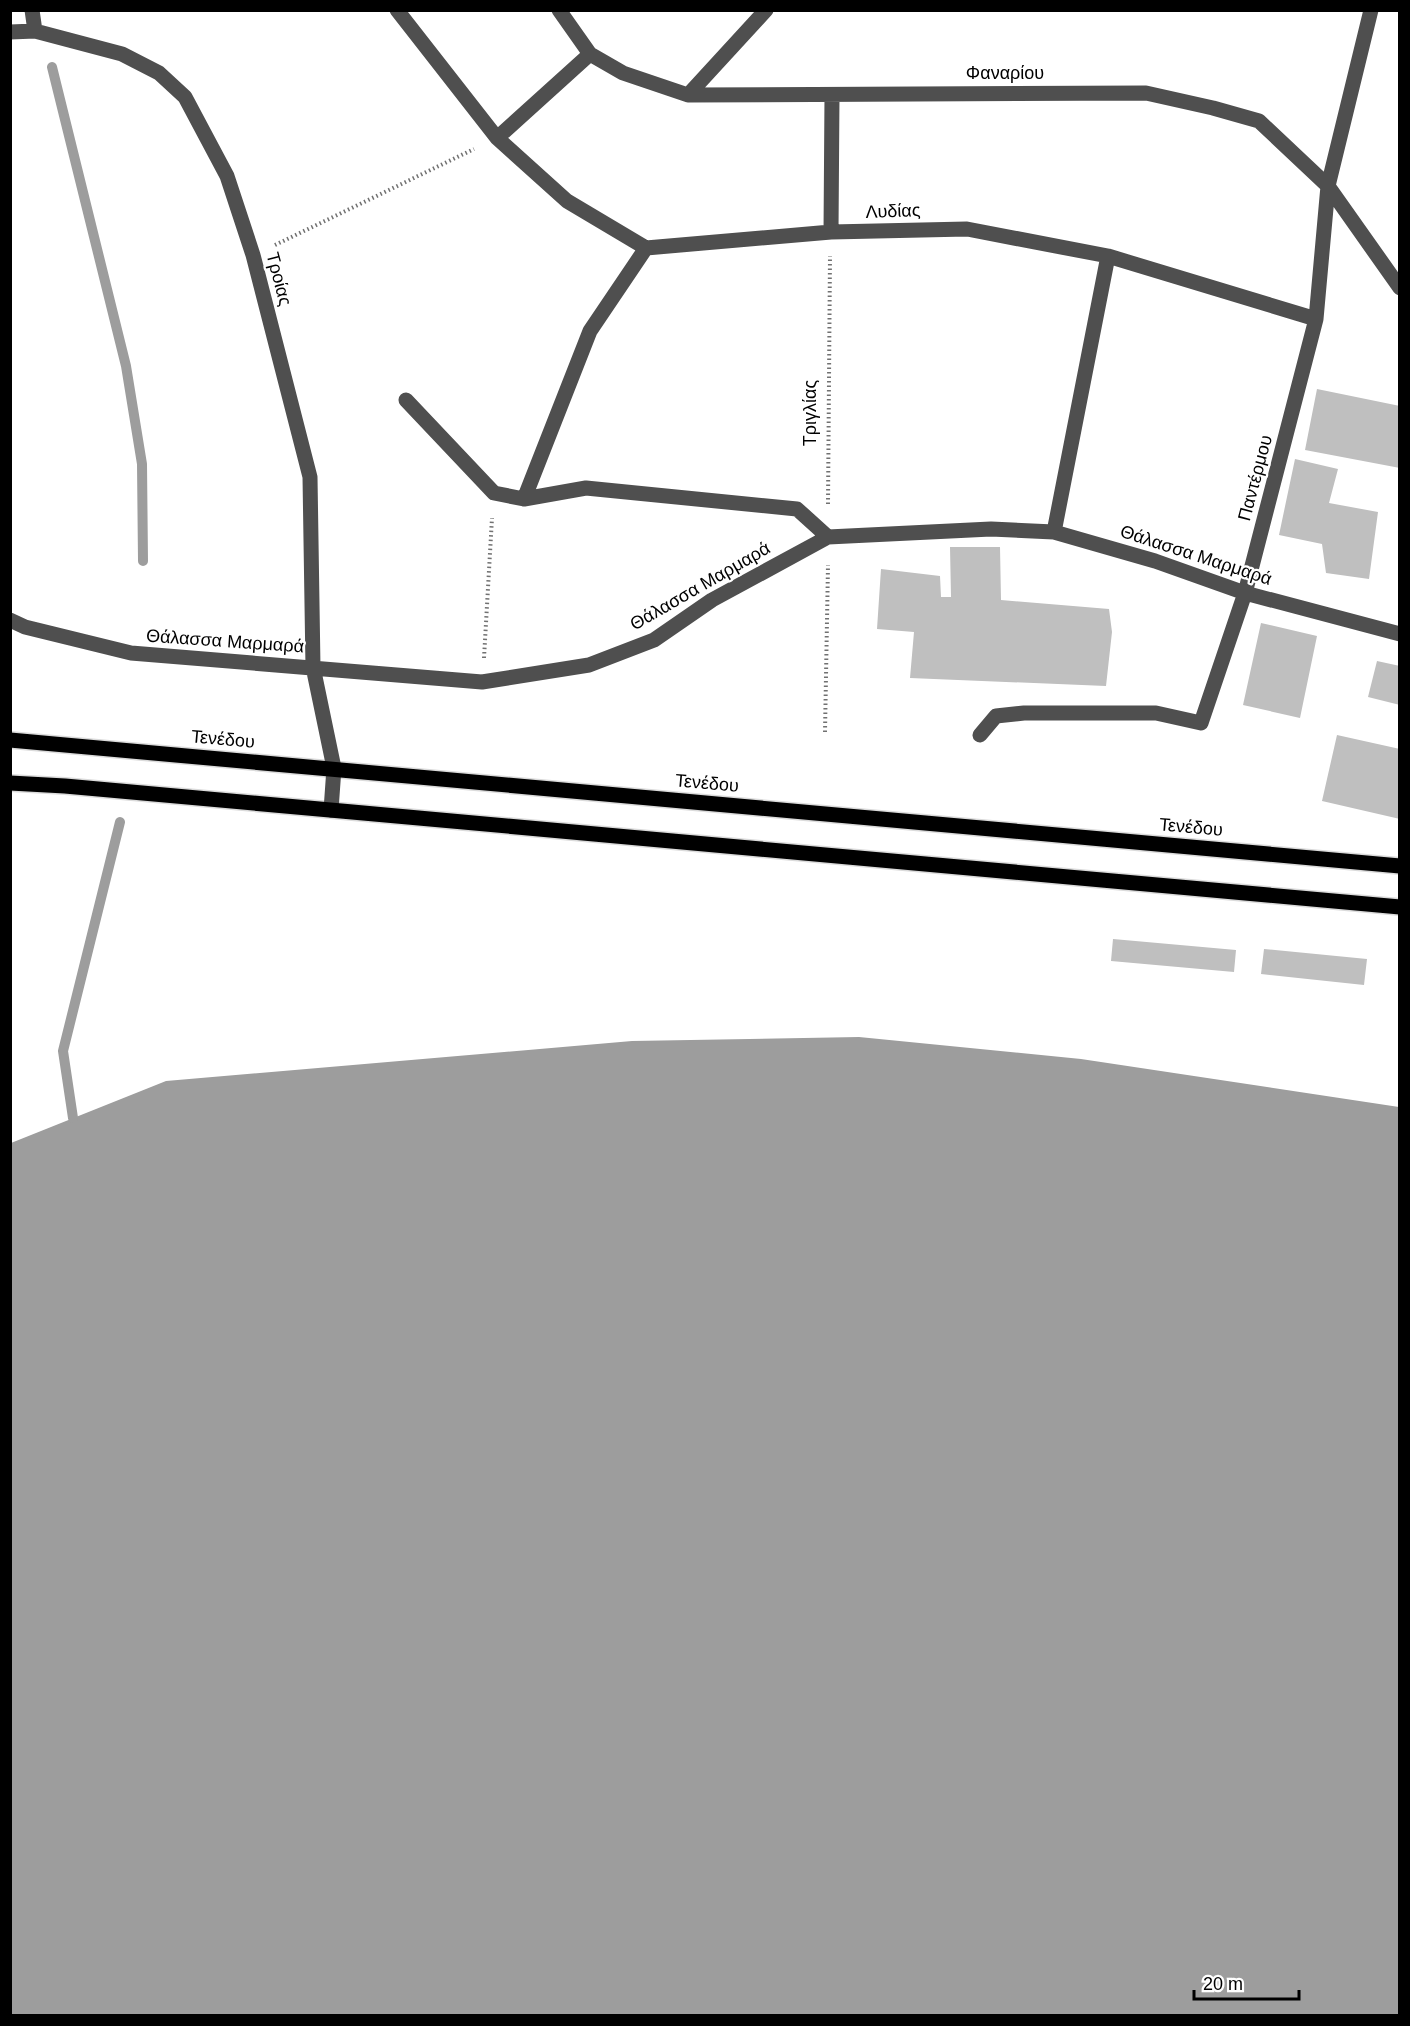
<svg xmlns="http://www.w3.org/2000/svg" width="1410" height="2026" font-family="Arial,sans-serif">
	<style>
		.water { fill: #9d9d9d }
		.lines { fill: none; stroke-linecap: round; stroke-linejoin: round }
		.stream { stroke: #9d9d9d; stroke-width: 10 }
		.building { fill: #bfbfbf }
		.major-casing { stroke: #dbdbdb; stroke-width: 18 }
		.path { stroke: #717171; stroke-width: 4; stroke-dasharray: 1.5 3; stroke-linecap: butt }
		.minor { stroke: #4f4f4f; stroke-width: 15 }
		.major { stroke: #000; stroke-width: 15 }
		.labels { text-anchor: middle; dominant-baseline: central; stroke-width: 4.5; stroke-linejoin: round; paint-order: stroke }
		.street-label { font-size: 18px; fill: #000; stroke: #fff }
	</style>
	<rect width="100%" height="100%" fill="#fff"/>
	<path class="water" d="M859 1037 1081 1059 1399 1107V2015H11V1143L166 1081 632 1041Z"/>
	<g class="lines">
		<path class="stream" d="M52 67 126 366 142 464 143 561
			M73 1118 63 1051 120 822"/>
	</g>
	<path class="building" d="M1317 389 1400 406V468L1305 450Z
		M1295 459 1338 469 1329 503 1378 512 1369 579 1326 573 1322 544 1279 535Z
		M950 547H1000L1001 600 1109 609 1112 632 1106 686 910 678 914 632 877 629 881 569 940 576 941 597H951Z
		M1261 623 1317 636 1300 718 1243 705Z
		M1377 661 1400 666V705L1368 697Z
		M1337 735 1400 749V819L1322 801Z
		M1113 939 1236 950 1234 972 1111 961Z
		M1264 949 1367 959 1364 985 1261 974Z"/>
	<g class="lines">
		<g class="major-casing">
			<path id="major" d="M10 740 1400 866
				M10 783 65 786 1400 907"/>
		</g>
		<path class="path" d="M275 245 474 149
			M828 504 830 256
			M484 658 492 518
			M825 732 828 565"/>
		<path class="minor" d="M32 10 35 31 122 54 159 73 185 97 227 176 253 255 310 477 313 667 334 768 331 810
			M397 10 497 138 567 201 646 248 831 232 967 229 1108 256 1316 319
			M559 10 590 54 623 73 688 95 1146 93 1213 108 1259 121 1328 186 1400 288
			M10 32 35 31
			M688 95 766 10
			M497 138 590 54
			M831 232 832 95
			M406 400 494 493 524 499 586 488 797 509 828 537
			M524 499 590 331 646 248
			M1054 532 1108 256
			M10 620 25 627 131 653 482 682 589 665 654 640 712 600 828 537 991 529 1054 532 1155 561 1245 593 1400 634
			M980 735 996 716 1024 713H1156L1201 723 1245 593 1316 319 1328 186 1371 10"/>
		<use href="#major" class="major"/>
	</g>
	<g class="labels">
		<g class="street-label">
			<text x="1005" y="73">Φαναρίου</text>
			<text transform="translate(893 211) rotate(-2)">Λυδίας</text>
			<text transform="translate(279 279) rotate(75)">Τροίας</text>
			<text transform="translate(810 413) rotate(-90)">Τριγλίας</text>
			<text transform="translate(1255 478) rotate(-75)">Παντέρμου</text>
			<text transform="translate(1196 555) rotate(18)">Θάλασσα Μαρμαρά</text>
			<text transform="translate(700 586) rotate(-30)">Θάλασσα Μαρμαρά</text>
			<text transform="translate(225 641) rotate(4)">Θάλασσα Μαρμαρά</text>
			<text transform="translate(223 739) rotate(5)">Τενέδου</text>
			<text transform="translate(707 783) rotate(5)">Τενέδου</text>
			<text transform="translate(1191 827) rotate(5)">Τενέδου</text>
		</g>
	</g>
	<rect width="1410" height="2026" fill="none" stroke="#000000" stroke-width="24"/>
	<path d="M1194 1990v9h105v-9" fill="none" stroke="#000000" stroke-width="3"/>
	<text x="1203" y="1990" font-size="18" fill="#000000" stroke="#ffffff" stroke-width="4.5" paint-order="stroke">20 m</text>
</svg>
